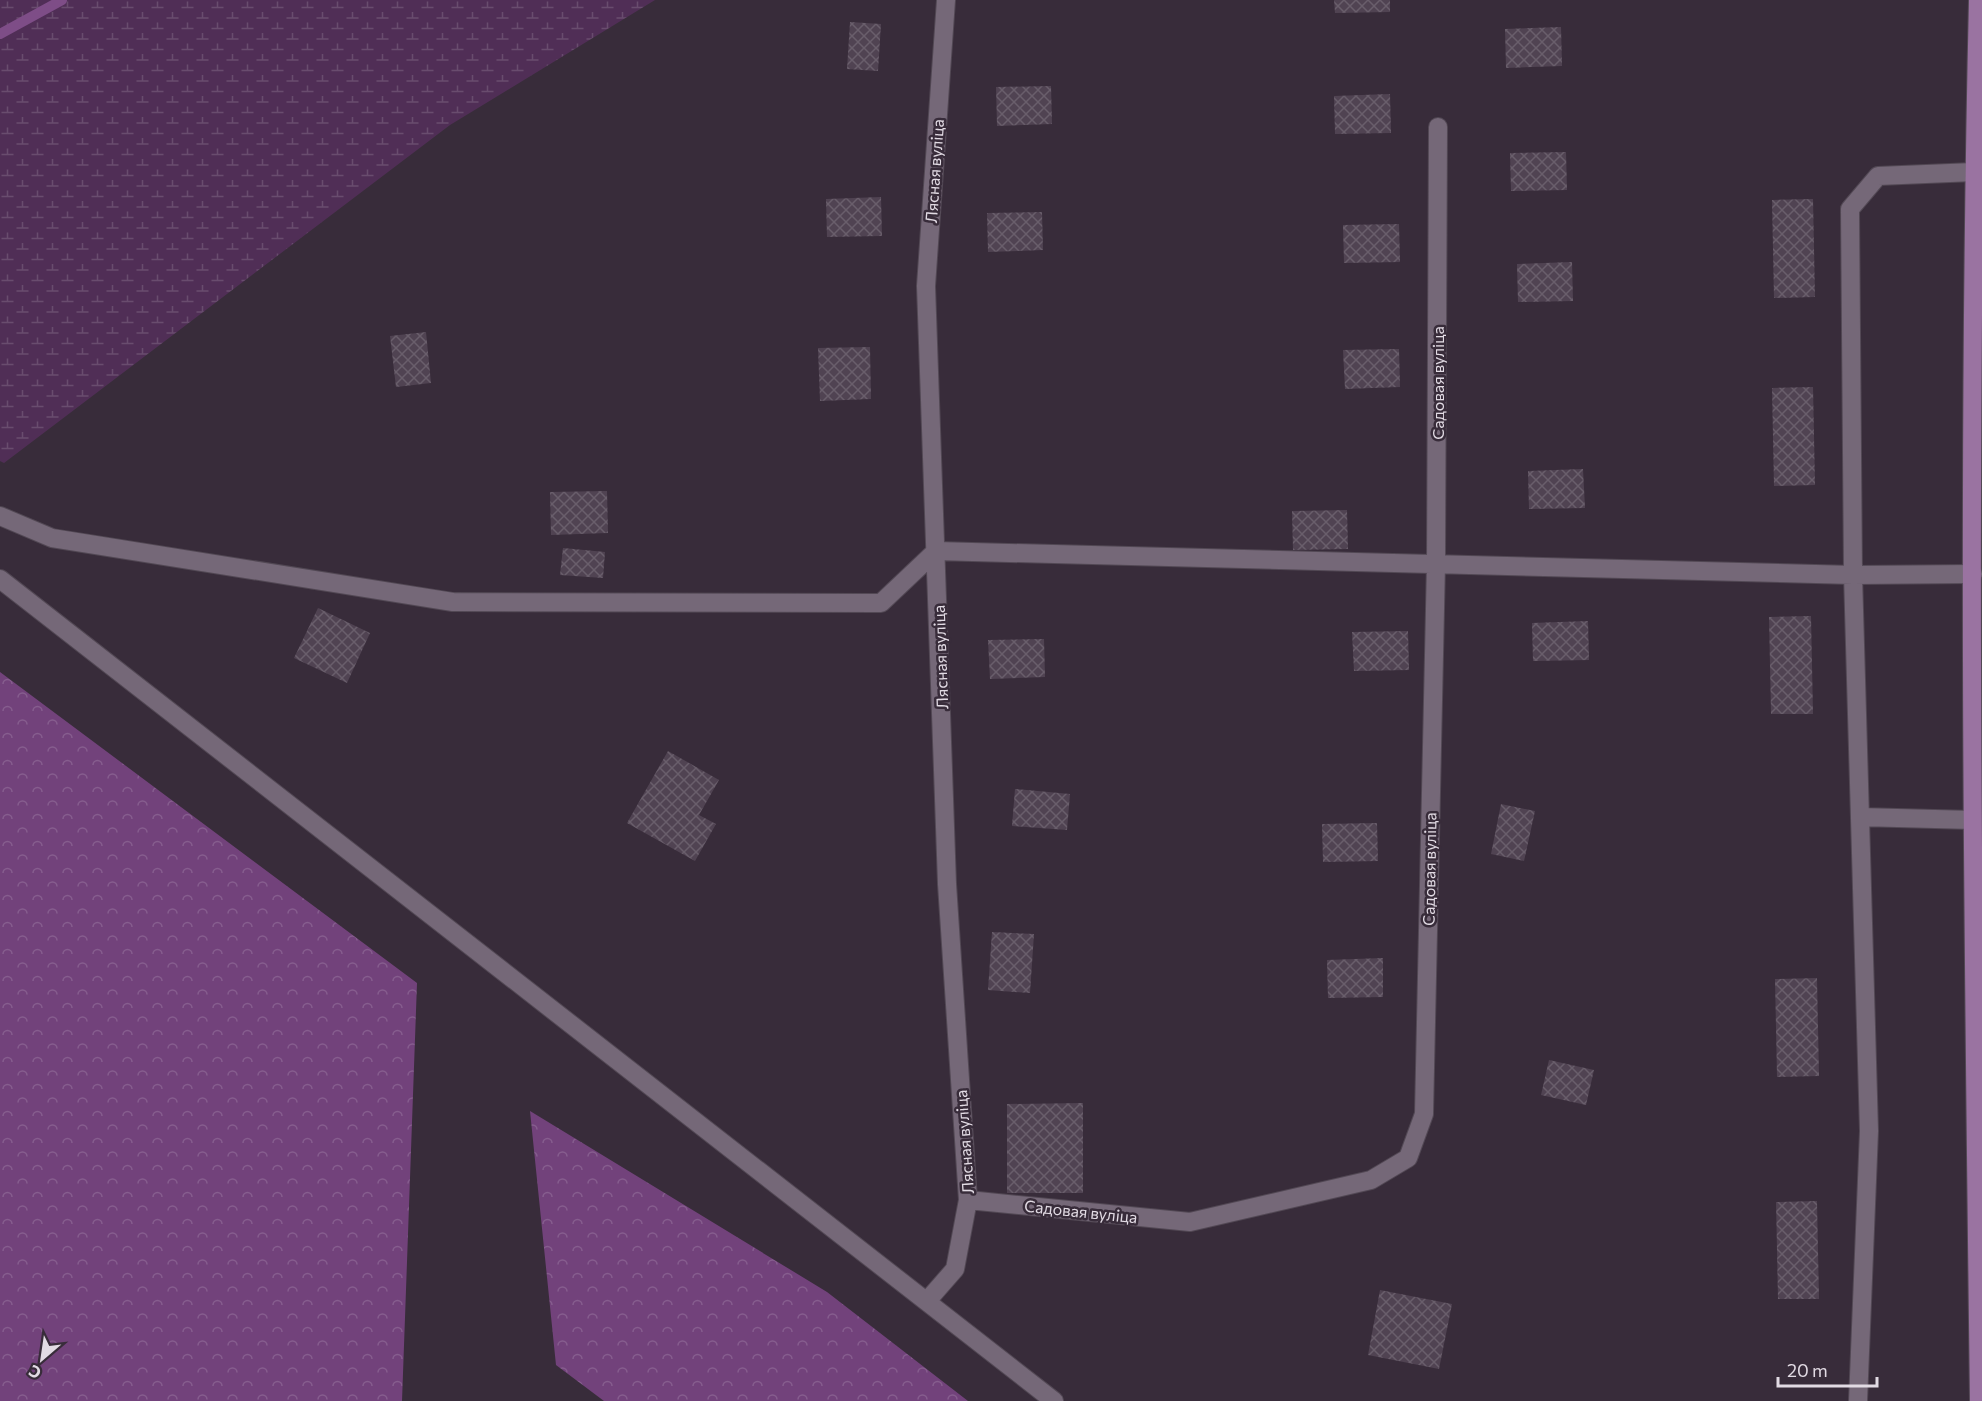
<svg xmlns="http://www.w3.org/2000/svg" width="1982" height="1401" font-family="Commissioner,sans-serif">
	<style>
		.forest { fill: url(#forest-crowns) }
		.wetland { fill: url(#wetland-marsh) }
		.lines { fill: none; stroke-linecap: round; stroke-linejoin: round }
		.stream { stroke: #7e4d87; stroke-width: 10 }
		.building { fill: url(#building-cross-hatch) }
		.minor-casing { stroke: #524854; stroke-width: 20 }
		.major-casing { stroke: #524854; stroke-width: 20 }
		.minor { stroke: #756878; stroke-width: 18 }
		.major { stroke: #9a73a1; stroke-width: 18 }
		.labels { text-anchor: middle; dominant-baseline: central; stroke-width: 5; stroke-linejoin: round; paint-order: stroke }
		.street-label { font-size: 16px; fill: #e2dbe4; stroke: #382c3a }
	</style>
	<defs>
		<pattern id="forest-crowns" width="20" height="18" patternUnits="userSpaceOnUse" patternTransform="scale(1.5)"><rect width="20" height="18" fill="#72427b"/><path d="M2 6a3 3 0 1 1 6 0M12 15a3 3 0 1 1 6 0" fill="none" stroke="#865d8e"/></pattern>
		<pattern id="wetland-marsh" width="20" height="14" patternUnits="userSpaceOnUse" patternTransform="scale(1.5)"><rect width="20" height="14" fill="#502e56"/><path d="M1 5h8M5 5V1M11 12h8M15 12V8" fill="none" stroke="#694c6e"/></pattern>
		<pattern id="building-cross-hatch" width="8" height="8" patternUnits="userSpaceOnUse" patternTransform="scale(1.5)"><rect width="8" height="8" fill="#504352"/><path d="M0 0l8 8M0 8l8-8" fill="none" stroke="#695e6b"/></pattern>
	</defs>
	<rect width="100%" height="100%" fill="#382c3a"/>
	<path class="forest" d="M0 672 417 983 402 1401H0Z
		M530 1111 827 1292 968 1401H604L556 1365Z"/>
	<path class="wetland" d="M0 0H655L450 125 4 463 0 461Z"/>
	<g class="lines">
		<path class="stream" d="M0 34 62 0"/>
	</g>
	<path class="building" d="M1334 0H1390V12L1335 13Z
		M850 22 881 24 878 71 847 69Z
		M1561 27 1562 66 1506 68 1505 29Z
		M1051 86 1052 124 997 126 996 87Z
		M1390 94 1391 133 1335 134 1334 96Z
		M1566 152 1567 190 1511 191 1510 153Z
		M881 197 882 236 827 237 826 199Z
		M1813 199 1815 297 1774 298 1772 200Z
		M1042 212 1043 250 988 252 987 213Z
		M1399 224 1400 262 1344 263 1343 225Z
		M1572 262 1573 301 1518 302 1517 264Z
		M426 332 431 383 396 387 390 336Z
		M870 347 871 399 820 401 818 348Z
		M1399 349 1400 387 1345 389 1343 350Z
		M1813 387 1815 485 1774 486 1772 388Z
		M1583 469 1585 508 1529 509 1528 471Z
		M607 491 608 533 551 535 550 492Z
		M1347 510 1348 549 1293 550 1292 511Z
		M563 548 605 552 603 578 560 575Z
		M318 608 370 633 347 683 294 658Z
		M1811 616 1813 714H1771L1769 617Z
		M1588 621 1589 660 1533 661 1532 623Z
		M1408 631 1409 670 1354 671 1352 632Z
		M1044 639 1045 677 990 679 988 640Z
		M668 751 719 780 699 815 716 824 695 861 627 823Z
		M1015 789 1070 794 1067 830 1012 826Z
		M1501 804 1535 811 1524 861 1491 854Z
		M1377 823 1378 861 1323 862 1322 824Z
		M992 932 1034 934 1030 993 988 990Z
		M1383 958V997L1328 998 1327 960Z
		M1817 978 1819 1076 1777 1077 1775 979Z
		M1549 1060 1594 1070 1586 1105 1541 1095Z
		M1083 1103V1193H1007V1104Z
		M1817 1201 1819 1299H1778L1776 1202Z
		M1380 1290 1452 1304 1439 1369 1368 1355Z"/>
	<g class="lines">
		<g class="minor-casing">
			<path id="minor" d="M0 516 52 538 453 602 881 603 936 551 1853 575 1973 574
				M0 579 1054 1401
				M1860 817 1972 820
				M968 1200 1190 1222 1371 1180 1408 1158 1424 1114 1436 563 1438 127
				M927 1301 955 1269 968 1200 947 884 926 286 946 0
				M1858 1401 1869 1131 1853 575 1850 209 1878 176 1974 172"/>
		</g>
		<g class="major-casing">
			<path id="major" d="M1978 0C1967 467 1973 934 1979 1401"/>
		</g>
		<use href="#minor" class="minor"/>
		<use href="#major" class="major"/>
	</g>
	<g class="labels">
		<g class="street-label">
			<text transform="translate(934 171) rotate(-86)">Лясная вуліца</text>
			<text transform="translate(1437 383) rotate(-90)">Садовая вуліца</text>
			<text transform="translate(940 657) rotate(-92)">Лясная вуліца</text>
			<text transform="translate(1429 869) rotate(-89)">Садовая вуліца</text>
			<text transform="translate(964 1142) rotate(-94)">Лясная вуліца</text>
			<text transform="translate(1081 1211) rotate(6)">Садовая вуліца</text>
		</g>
	</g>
	<g transform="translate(42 1359) rotate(209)" stroke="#382c3a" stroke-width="4.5" paint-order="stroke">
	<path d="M0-4.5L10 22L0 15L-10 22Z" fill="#e2dbe4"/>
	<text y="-9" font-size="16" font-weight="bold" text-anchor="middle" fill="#e2dbe4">С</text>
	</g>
	<path d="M1778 1377v9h99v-9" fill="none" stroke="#e2dbe4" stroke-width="3"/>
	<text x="1787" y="1377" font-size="18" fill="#e2dbe4" stroke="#382c3a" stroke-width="4.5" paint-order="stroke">20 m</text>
</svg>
